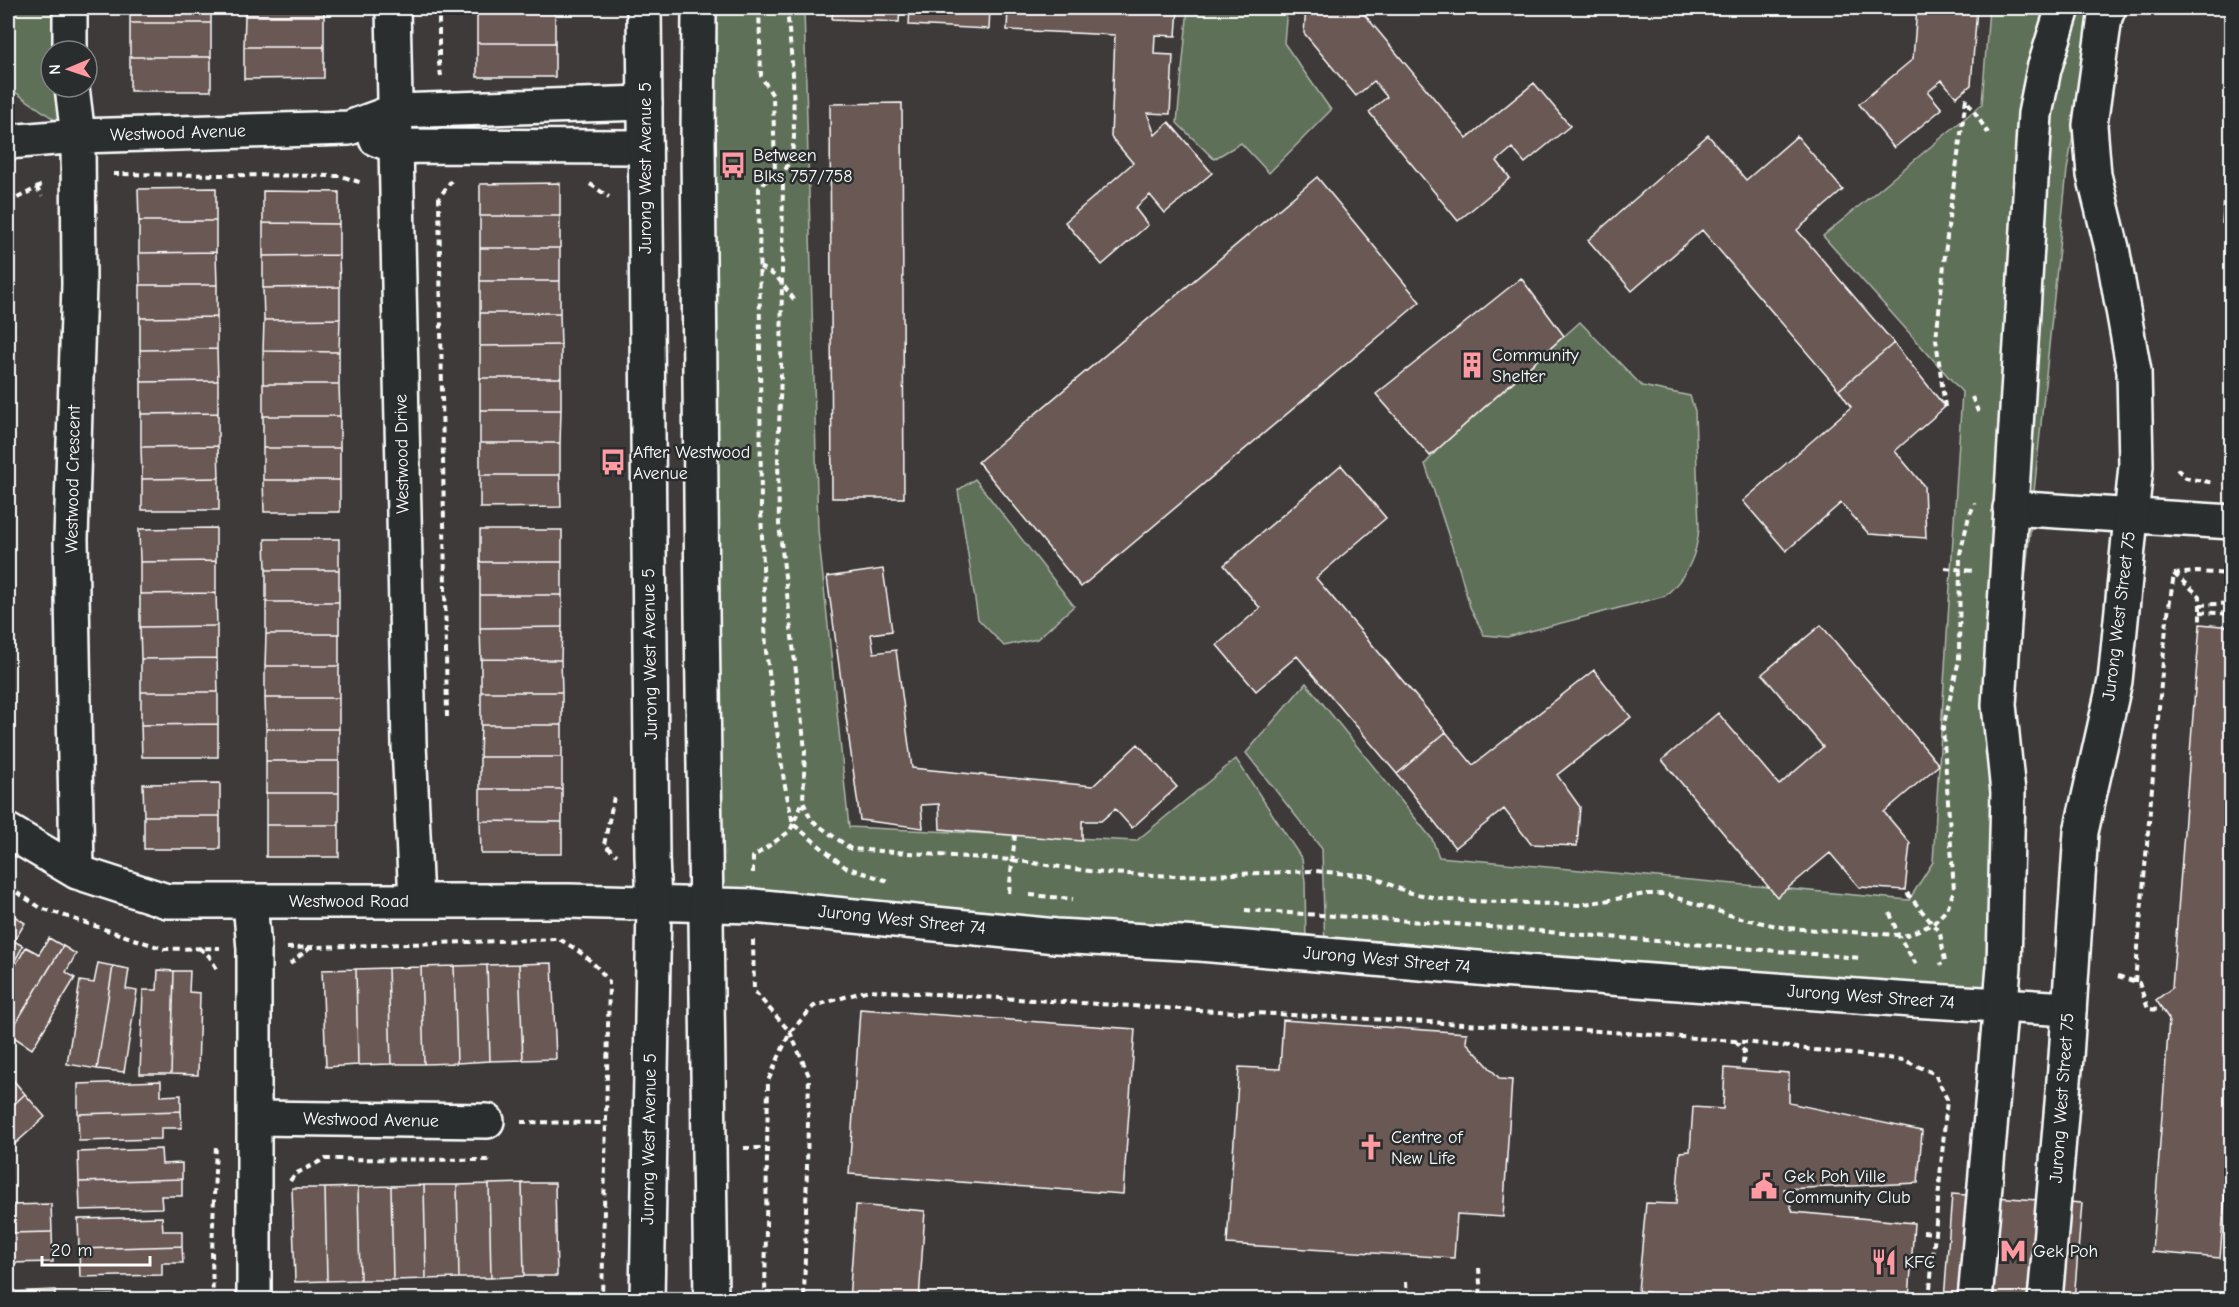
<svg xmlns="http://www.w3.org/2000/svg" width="2239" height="1307" font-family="'Comic Neue',sans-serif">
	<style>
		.green { fill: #5f6f58; stroke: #afb7ac; stroke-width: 1.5 }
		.building { fill: #6a5954; stroke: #fff; stroke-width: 1.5 }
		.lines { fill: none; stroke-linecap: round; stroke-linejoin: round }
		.street-casing { stroke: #fff; stroke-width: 38 }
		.secondary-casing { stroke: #fff; stroke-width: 38 }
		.path { stroke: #fff; stroke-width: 4; stroke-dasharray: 6 4.5; stroke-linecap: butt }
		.street { stroke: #2a2d2e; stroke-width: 33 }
		.secondary { stroke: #2a2d2e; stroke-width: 33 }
		.labels { text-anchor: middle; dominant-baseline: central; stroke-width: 5; stroke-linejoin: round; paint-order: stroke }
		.street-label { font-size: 18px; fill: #fff; stroke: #2a2d2e }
		.poi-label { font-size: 18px; fill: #fff; stroke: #2a2d2e; text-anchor: start }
	</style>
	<rect width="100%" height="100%" fill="#3d3a39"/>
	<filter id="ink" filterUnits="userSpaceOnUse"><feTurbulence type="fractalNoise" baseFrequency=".0167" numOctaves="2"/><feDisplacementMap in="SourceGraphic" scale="12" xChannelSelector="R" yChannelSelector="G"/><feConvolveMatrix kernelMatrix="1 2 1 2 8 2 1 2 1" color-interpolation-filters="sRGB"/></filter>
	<g filter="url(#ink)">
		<path class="green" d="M8 8H71L72 51H51V87H74L78 136 8 87Z
			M700 8H804L818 530 849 827 1136 841 1236 759 1302 859 1305 881 1306 945 705 903Z
			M1188 8H1287L1284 43 1331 110 1269 173 1241 143 1214 159 1177 123Z
			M1989 8H2114L2085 67 2067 170 1992 902V992L1325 949 1322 849 1246 753 1306 683 1432 839 1439 857 1909 900 1933 862 1962 392 1823 236 1982 104Z
			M1580 322 1642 386 1690 396 1695 411 1699 528C1697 557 1686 577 1665 596L1507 637 1484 635 1470 607 1459 568 1425 464 1439 448Z
			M975 479 1074 606 1037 639 1004 646 978 619 958 490Z"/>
		<path class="building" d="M130 8H211V23H130Z
			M245 8H324V16H245Z
			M477 8 555 9V43H477Z
			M477 8H555V9Z
			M833 8H900L899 22 832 19Z
			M910 8H990L989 29 909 25Z
			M1008 8H1178L1176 36 1155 35 1154 54 1173 55 1170 114 1147 113 1155 135 1169 122 1212 173 1165 213 1150 195 1135 208 1148 225 1102 265 1065 222 1133 163 1111 137 1115 35 1007 30Z
			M1306 8H1359L1467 138 1534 83 1570 126 1525 163 1512 148 1497 161 1510 178 1458 221 1369 112 1387 97 1374 81 1356 96 1304 33Z
			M1917 8H1977L1971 85 1956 97 1942 80 1928 92 1942 109 1894 148 1859 104 1913 59Z
			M245 16H324V47H244Z
			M130 23H211V57H130Z
			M477 43H555V77H477Z
			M244 47H324V78L244 79Z
			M130 57H211V91H130Z
			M902 103 904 498H832L830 104Z
			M1708 135 1746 180 1797 136 1843 190 1797 230 1894 343 1839 390 1702 230 1632 291 1588 240Z
			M1317 177 1420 302 1081 587 978 462Z
			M2226 177H2232V224L2222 223Z
			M560 183V216H480V184Z
			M216 188V221H139L138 189Z
			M263 191 339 192V224L263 223Z
			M480 216H560V248H480Z
			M139 221H216V252L139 253Z
			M263 223 339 224V255L263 256Z
			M480 248H560V281H480Z
			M216 252 217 285H140L139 253Z
			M339 255 340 287 263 288V256Z
			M1521 278 1564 336 1430 456 1376 394Z
			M480 281H560V313H480Z
			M140 285H217V317L140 318Z
			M340 287V319L264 320 263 288Z
			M480 313H560L561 345 480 346Z
			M217 317V349L140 350V318Z
			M340 319 339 352 263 351 264 320Z
			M1894 343 1945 407 1895 451 1924 486 1926 538 1869 534 1841 503 1786 551 1743 501 1851 407 1839 390Z
			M561 345V378H480V346Z
			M217 349 218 381 141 382 140 350Z
			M263 351 339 352V384H263Z
			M480 378H561V410H480Z
			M218 381V413L141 414V382Z
			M263 384H339L340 416H263Z
			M480 410H561L560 443H480Z
			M218 413V446L141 447V414Z
			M263 416H340V448H263Z
			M480 443H560V475H480Z
			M218 446 219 478 142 479 141 447Z
			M263 448H340V480H263Z
			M1341 465 1386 518 1316 578 1446 732 1397 774 1297 656 1256 691 1217 645 1260 608 1224 565Z
			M480 475H560L561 507 480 508Z
			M219 478V510H142V479Z
			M263 480H340V512H264Z
			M216 528V561L140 562 139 529Z
			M480 530H562V562H480Z
			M265 539H339V570H266Z
			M216 561V593L140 594V562Z
			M480 562H562V595H480Z
			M883 569 892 631 871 634 874 653 896 650 912 768 1093 786 1138 744 1177 787 1132 828 1115 809 1101 821H1082V841L940 829 939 804 921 805 923 828 860 820 827 577Z
			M266 570H339V602H266Z
			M216 593 217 626 140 627V594Z
			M480 595H562V627L480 628Z
			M266 602H339V634H266Z
			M2200 624 2232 627V1105L2220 1258 2152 1252 2169 1019 2156 1000 2172 988Z
			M1821 625 1939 765 1884 812 1910 843 1905 890 1859 887 1830 853 1777 897 1662 760 1718 713 1779 785 1823 747 1762 674Z
			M217 626V658L141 659 140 627Z
			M562 627 561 660 481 659 480 628Z
			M266 634H339V666H265Z
			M217 658 218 692H141V659Z
			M481 659 561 660 562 692H481Z
			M265 666H339V698H265Z
			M1594 670 1631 717 1557 775 1580 807 1577 846 1531 844 1504 809 1455 848 1397 774 1446 732 1473 765Z
			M141 692H218V724L141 725Z
			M481 692H562V725H481Z
			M265 698H339V729H266Z
			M218 724V757H142L141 725Z
			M481 725H562V757H480Z
			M266 729H339V761H266Z
			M480 757H562V789H480Z
			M266 761H339V793H266Z
			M220 783V816H144L143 784Z
			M480 789H562V822L480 821Z
			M266 793H339V825H266Z
			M144 816H220V849H144Z
			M480 821 562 822V854H481Z
			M266 825H339V857H266Z
			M11 914 25 923 14 941 23 946 8 973V920Z
			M49 938 63 946 9 1034 8 978 26 947 39 954Z
			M63 946 76 954 66 972 75 978 32 1049 9 1034Z
			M98 963 113 966 97 1069 67 1064 80 981 94 983Z
			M552 963 556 1059 523 1060 519 964Z
			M519 964 523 1060 490 1061 487 965Z
			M487 965 490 1061 457 1063 454 966Z
			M113 966 129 969 126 989 137 991 124 1072 97 1069Z
			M454 966 457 1063 424 1064 421 967Z
			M421 967 424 1064H391L388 968Z
			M388 968 391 1064 358 1065 356 969Z
			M356 969 358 1065 326 1067 322 970Z
			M158 970 174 971 171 1074H140L143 990H157Z
			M174 971H190L189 992 200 993 198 1075 171 1074Z
			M860 1009 1135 1029 1123 1194 849 1174Z
			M1283 1020 1467 1033 1466 1042 1500 1079 1512 1080 1503 1217 1457 1214 1454 1258 1227 1244 1239 1067 1280 1069Z
			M1725 1068 1789 1073V1103L1922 1131 1918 1183 1784 1189 1793 1212 1914 1223 1909 1300H1708L1638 1291 1646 1203 1676 1204 1680 1152 1690 1151 1693 1107 1723 1109Z
			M8 1074 25 1094 8 1110Z
			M161 1081V1096L181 1095V1111L78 1114V1084Z
			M25 1094 45 1117 8 1150V1110Z
			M181 1111 182 1128H161V1139L79 1141 78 1114Z
			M161 1149 162 1164 182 1163V1179L79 1182 78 1152Z
			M182 1179V1196H161L162 1208 80 1210 79 1182Z
			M522 1183 524 1276 491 1278 489 1184Z
			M522 1183H555L557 1276H524Z
			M489 1184 491 1278H459L457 1185Z
			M424 1185 426 1279 393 1280 391 1186Z
			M424 1185H457L459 1278 426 1279Z
			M391 1186 393 1280H360L358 1187Z
			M358 1187 360 1280 327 1281 325 1188Z
			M292 1188H325L327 1281 295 1282Z
			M1952 1194 2082 1203 2074 1300H1944Z
			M51 1204 52 1232 8 1233V1205Z
			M856 1205 925 1211 919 1300H849Z
			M162 1217 163 1231H182V1246L79 1249 78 1219Z
			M52 1232 53 1262 8 1263V1233Z
			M182 1246 183 1263H162V1275L80 1277 79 1249Z
			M55 1290V1300H8V1292Z
			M164 1294V1300H81L80 1296Z"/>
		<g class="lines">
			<g class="street-casing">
				<path id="street" d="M393 8 409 744 416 901
					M70 51V8
					M72 87 78 136 79 284 71 539 77 872
					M376 139 395 146 645 147
					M8 142 78 136 349 128 395 111 645 103
					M2010 508 2232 522
					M8 831 77 872 167 901H569L753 906 1056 936 1200 944 1501 970 1912 1000 2069 1009
					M250 901 254 949V1300
					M256 1118 487 1121"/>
			</g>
			<g class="secondary-casing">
				<path id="secondary" d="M644 8 652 857 654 904 647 1300
					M699 8 698 141 702 613 711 1300
					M1975 1300 2004 967 2008 792 1999 705 2035 114 2044 69 2063 8
					M2045 1300 2066 1057 2081 832 2115 681 2136 466 2134 371 2112 248 2094 175 2090 125 2105 17 2109 8"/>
			</g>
			<path class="path" d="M439 8V63L441 76
				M759 8 761 76 773 96 775 172 759 188 761 509 766 651 784 781 793 824 845 867 891 882
				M787 8 793 74 794 137 792 154 783 176 781 373 778 455 779 524 805 750 803 801 811 820 851 849 1012 860 1103 873 1178 876 1315 871 1371 876 1407 892 1447 900 1579 905 1646 894H1665L1736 917 1786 928 1898 935H1907L1933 924 1947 909 1954 890 1943 728 1959 660 1960 554 1969 516 1975 503
				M113 174 341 176 362 183
				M590 184 609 197
				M36 187 42 196
				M8 203 44 184
				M760 267 777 277 796 302
				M1972 397 1980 416
				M1945 407 1936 339 1949 218 1966 99 1988 133
				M2177 469 2186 478 2214 483
				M1945 568 1974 571
				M2174 574 2200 596V624
				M2174 574 2197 572 2232 574
				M2200 605 2232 603
				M2200 612 2232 614
				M447 717 439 198 451 181
				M614 797 604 845 617 855
				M753 873V857L790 831 803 801
				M8 887 41 908 164 949 220 948
				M1009 893 1015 835
				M1907 893 1940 933 1945 961 1940 965
				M1030 895 1073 899
				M1245 910 1454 924 1860 958
				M1890 913 1898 935 1916 964
				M753 940 754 991 790 1032 809 1076 804 1300
				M199 948 209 956 217 969
				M287 948 559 939C580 951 595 962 609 982L602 1300
				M290 964 309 948
				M2118 976 2139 983 2148 1009 2162 1010
				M2135 982 2166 627 2174 574
				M1735 1041 1744 1051 1743 1065
				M521 1122 604 1123
				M744 1148H767
				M290 1181 295 1174 325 1159 488 1160V1157
				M1923 1232 1934 1233
				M1479 1268 1481 1300
				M1406 1282 1407 1300
				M213 1300 212 1252 216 1144
				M765 1300 768 1081 790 1032 814 1006 869 990 1197 1010 1598 1031 1735 1041 1904 1060 1935 1074 1947 1099 1929 1300"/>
			<use href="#street" class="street"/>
			<use href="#secondary" class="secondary"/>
		</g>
	</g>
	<defs>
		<g id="bus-bare" transform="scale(2.07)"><path d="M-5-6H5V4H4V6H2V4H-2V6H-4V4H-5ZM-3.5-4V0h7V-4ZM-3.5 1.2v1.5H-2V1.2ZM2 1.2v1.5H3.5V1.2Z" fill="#ff9aa2" stroke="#2a2d2e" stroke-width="2.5" paint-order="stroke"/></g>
		<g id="building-bare" transform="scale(2.07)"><path d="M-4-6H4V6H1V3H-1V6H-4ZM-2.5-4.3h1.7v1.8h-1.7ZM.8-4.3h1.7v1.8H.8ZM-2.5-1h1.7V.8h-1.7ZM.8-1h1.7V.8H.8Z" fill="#ff9aa2" stroke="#2a2d2e" stroke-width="2.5" paint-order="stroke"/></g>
		<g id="church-bare" transform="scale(2.07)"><path d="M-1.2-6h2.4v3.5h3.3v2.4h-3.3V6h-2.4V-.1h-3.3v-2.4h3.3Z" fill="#ff9aa2" stroke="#2a2d2e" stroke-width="2.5" paint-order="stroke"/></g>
		<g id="civic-bare" transform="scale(2.07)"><path d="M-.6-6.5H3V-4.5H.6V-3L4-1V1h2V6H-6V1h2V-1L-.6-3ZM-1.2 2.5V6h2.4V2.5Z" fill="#ff9aa2" stroke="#2a2d2e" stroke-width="2.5" paint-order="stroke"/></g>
		<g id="metro-bare" transform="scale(2.07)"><path d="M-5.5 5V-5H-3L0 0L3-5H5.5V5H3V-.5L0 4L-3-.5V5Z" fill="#ff9aa2" stroke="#2a2d2e" stroke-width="2.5" paint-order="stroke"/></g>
		<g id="restaurant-bare" transform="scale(2.07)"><path d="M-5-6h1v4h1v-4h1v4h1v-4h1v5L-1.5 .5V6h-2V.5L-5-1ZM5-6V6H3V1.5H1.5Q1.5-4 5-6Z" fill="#ff9aa2" stroke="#2a2d2e" stroke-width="2.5" paint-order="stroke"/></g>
	</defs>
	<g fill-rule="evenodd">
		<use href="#bus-bare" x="733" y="165"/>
		<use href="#building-bare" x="1472" y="365"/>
		<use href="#bus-bare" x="613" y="462"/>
		<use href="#church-bare" x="1371" y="1147"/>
		<use href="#civic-bare" x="1764" y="1186"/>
		<use href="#metro-bare" x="2013" y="1251"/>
		<use href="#restaurant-bare" x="1884" y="1262"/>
	</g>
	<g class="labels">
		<g class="street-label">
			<text transform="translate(178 133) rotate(-2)">Westwood Avenue</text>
			<text transform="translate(645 168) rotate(-90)">Jurong West Avenue 5</text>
			<text transform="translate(402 454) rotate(-91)">Westwood Drive</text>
			<text transform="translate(73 479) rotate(-89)">Westwood Crescent</text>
			<text transform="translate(2119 616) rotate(-83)">Jurong West Street 75</text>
			<text transform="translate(650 654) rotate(-91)">Jurong West Avenue 5</text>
			<text x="349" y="901">Westwood Road</text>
			<text transform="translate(902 920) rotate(6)">Jurong West Street 74</text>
			<text transform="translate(1387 960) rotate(5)">Jurong West Street 74</text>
			<text transform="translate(1871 997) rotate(4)">Jurong West Street 74</text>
			<text transform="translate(2062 1098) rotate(-86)">Jurong West Street 75</text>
			<text transform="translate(371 1120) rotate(1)">Westwood Avenue</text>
			<text transform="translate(649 1139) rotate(-89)">Jurong West Avenue 5</text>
		</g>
		<g class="poi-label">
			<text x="753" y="155">Between<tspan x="753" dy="21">Blks 757/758</tspan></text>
			<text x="1492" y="355">Community<tspan x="1492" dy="21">Shelter</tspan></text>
			<text x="633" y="452">After Westwood<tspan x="633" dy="21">Avenue</tspan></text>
			<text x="1391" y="1137">Centre of<tspan x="1391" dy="21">New Life</tspan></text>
			<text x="1784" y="1176">Gek Poh Ville<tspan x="1784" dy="21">Community Club</tspan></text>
			<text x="2033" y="1251">Gek Poh</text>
			<text x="1904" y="1262">KFC</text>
		</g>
	</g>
	<rect width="2239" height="1307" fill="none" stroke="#2a2d2e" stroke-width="30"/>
	<rect x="15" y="15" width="2209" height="1277" fill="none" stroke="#fff" stroke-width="2" filter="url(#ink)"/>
	<g transform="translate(69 69) rotate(268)"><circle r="28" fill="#2a2d2e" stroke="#7f8182" stroke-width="1.5"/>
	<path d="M0-4.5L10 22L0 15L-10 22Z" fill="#ff9aa2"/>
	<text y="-9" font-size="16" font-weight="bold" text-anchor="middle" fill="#ffffff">N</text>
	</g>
	<path d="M42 1256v9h108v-9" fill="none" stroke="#ffffff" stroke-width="3"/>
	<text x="51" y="1256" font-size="18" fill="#ffffff" stroke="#2a2d2e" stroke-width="4.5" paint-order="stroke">20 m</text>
</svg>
